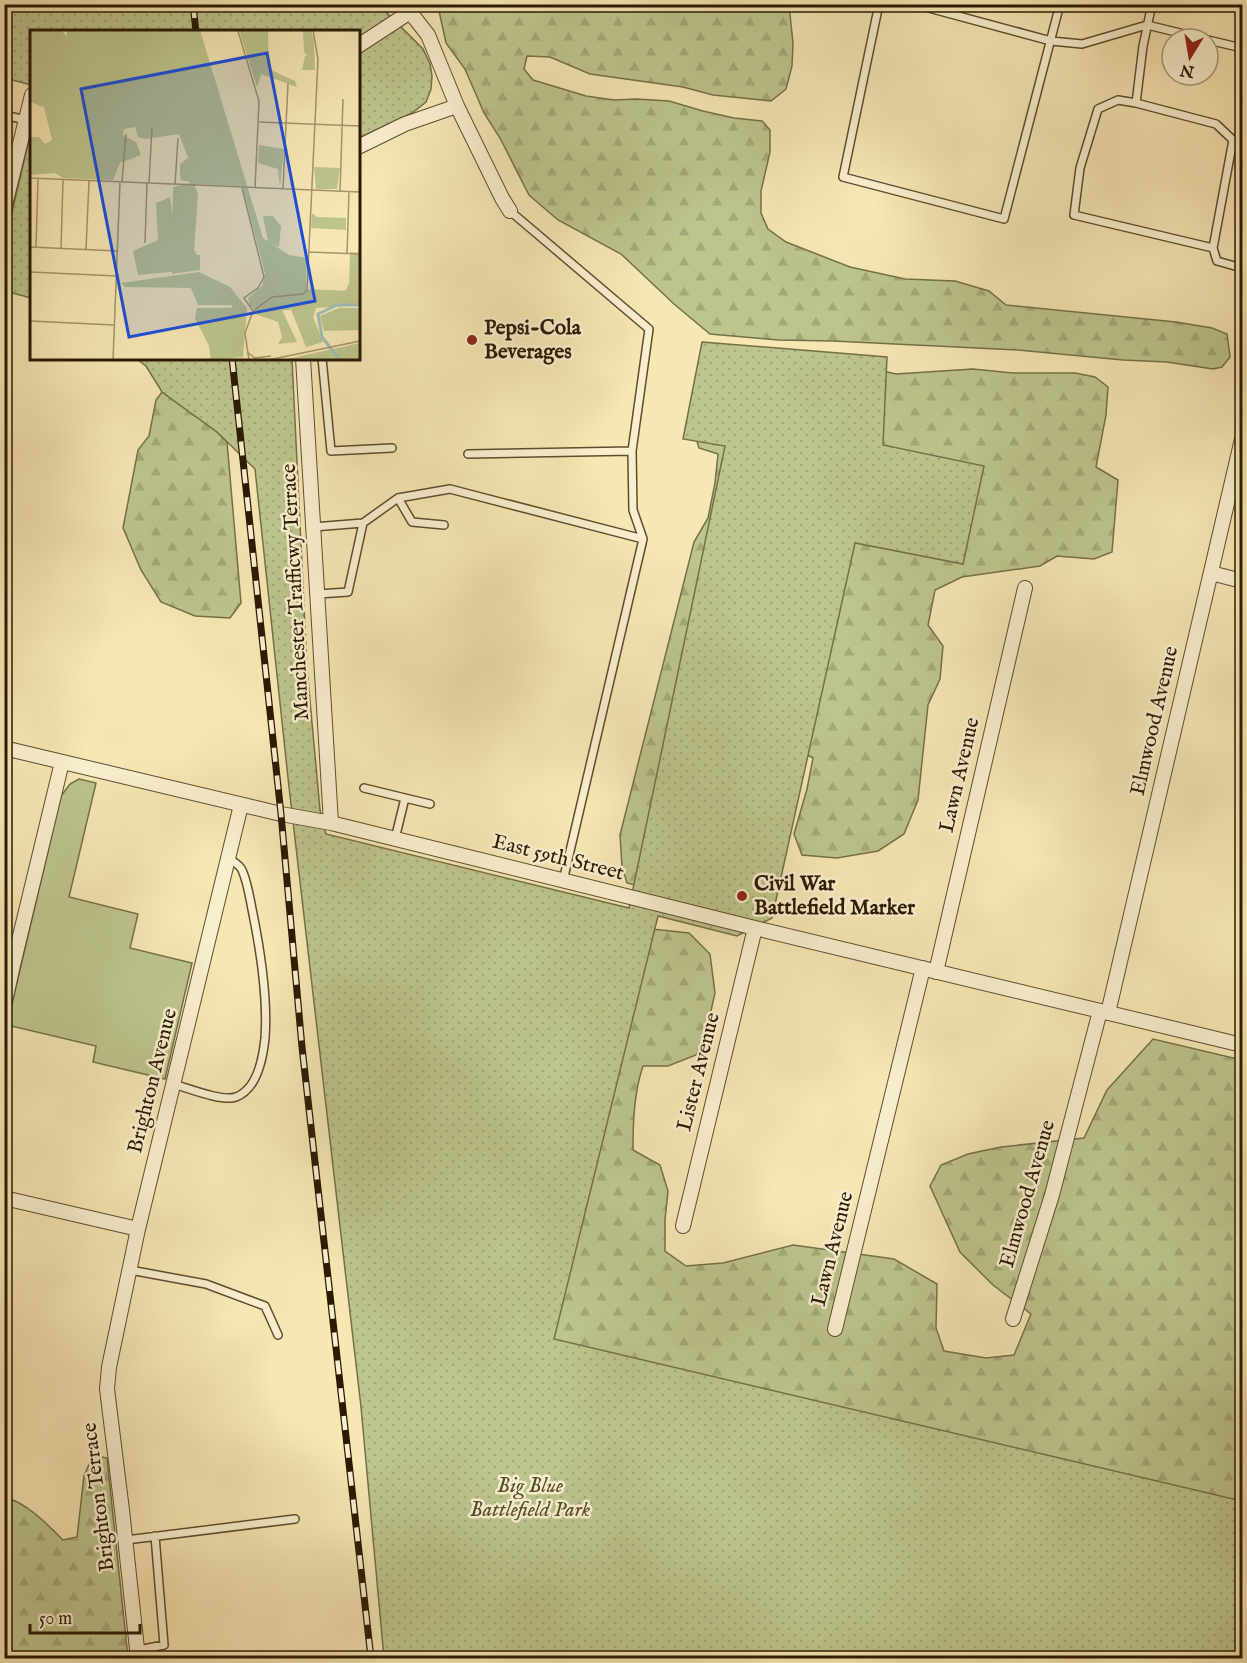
<svg xmlns="http://www.w3.org/2000/svg" width="1247" height="1663" font-family="'IM FELL English',serif">
	<style>
		.green { fill: #bdc58c; stroke: #747047; stroke-width: 1.5 }
		.forest { fill: url(#forest-firs); stroke: #747047; stroke-width: 1.5 }
		.park { fill: url(#park-dots); stroke: #747047; stroke-width: 1.5 }
		.lines { fill: none; stroke-linecap: round; stroke-linejoin: round }
		.service-casing { stroke: #5d4d2e; stroke-width: 10 }
		.minor-casing { stroke: #5d4d2e; stroke-width: 16 }
		.service { stroke: #f9efce; stroke-width: 7 }
		.minor { stroke: #f9efce; stroke-width: 14 }
		.rail-casing { stroke: #2a1a02; stroke-width: 7 }
		.rail { stroke: #f9efce; stroke-width: 4.5; stroke-dasharray: 14; stroke-linecap: butt }
		.poi-dot { fill: #8f2418; stroke: #f9efce; stroke-width: 2 }
		.labels { text-anchor: middle; dominant-baseline: central; stroke-width: 5; stroke-linejoin: round; paint-order: stroke }
		.poi-label { font-size: 21px; font-weight: bold; fill: #2a1a02; stroke: #f9efce; text-anchor: start }
		.street-label { font-size: 21px; fill: #2a1a02; stroke: #f9efce }
		.park-label { font-size: 21px; font-style: italic; fill: #564d2b; stroke: #f9efce }
		.inset-river { fill: none; stroke: #9fbeb5; stroke-width: 3 }
		.inset-road { fill: none; stroke: #a4956c; stroke-width: 1.5 }
		.view { fill: #1d4ed8; fill-opacity: 0.15; stroke: #1d4ed8; stroke-width: 3 }
		.inset-edge { fill: none; stroke: #2a1a02; stroke-width: 3 }
	</style>
	<defs>
		<pattern id="forest-firs" width="22" height="20" patternUnits="userSpaceOnUse" patternTransform="scale(1.5)"><rect width="22" height="20" fill="#bdc58c"/><path d="M5 1l3.5 6h-7zM16 11l3.5 6h-7z" fill="#a3a977"/></pattern>
		<pattern id="park-dots" width="8" height="8" patternUnits="userSpaceOnUse" patternTransform="scale(1.5)"><rect width="8" height="8" fill="#bdc58c"/><path d="M2 2h.1M6 6h.1" fill="none" stroke="#a3a977" stroke-width="1.8" stroke-linecap="round"/></pattern>
	</defs>
	<rect width="100%" height="100%" fill="#f6e7b3"/>
	<filter id="stains"><feTurbulence type="fractalNoise" baseFrequency=".00333" numOctaves="4"/><feColorMatrix values="0 0 0 0 .2 0 0 0 0 .09 0 0 0 0 .02 0 0 0 .5 -.17"/></filter>
	<radialGradient id="worn" r=".72"><stop offset=".6" stop-color="#630" stop-opacity="0"/><stop offset="1" stop-color="#630" stop-opacity=".3"/></radialGradient>
	<path class="green" d="M79 779 96 783 69 897 138 914 130 948 192 963 165 1079 93 1062 96 1046 7 1025 61 796 70 784Z"/>
	<path class="forest" d="M441 5H789L793 43 792 66 786 89 771 101 713 95 683 87 590 74 550 57 527 56 524 69 533 80 586 96 614 100 636 99 669 101 703 111 734 118 762 121 770 130V152L761 191V213L768 229 786 242 850 267 905 279 955 281 989 291 1006 305 1176 322 1212 328 1227 334 1230 357 1222 367 1213 369 1167 362 1123 360 1018 350 833 341 778 340 710 334 674 304 621 254 558 220 529 195 500 138 484 113 465 69 446 43 439 11Z
		M834 360 896 374 973 369 1013 373H1075L1095 377 1108 387 1106 415 1096 467 1118 480 1112 552 1094 559 1057 556 1040 566 962 577 935 590 928 625 943 646 940 679 928 705 918 800 904 834 878 851 837 858 802 855 794 834 807 789 813 758 778 738 696 901 627 883 622 866 620 835 694 542 708 518 715 483 718 454 699 448 692 425Z
		M162 392 217 432 227 442 241 603 230 618 195 616 161 602 141 570 123 528 138 450 149 436 156 400Z
		M652 929 689 933 710 954 715 993 706 1033 696 1055 668 1066H643C634 1093 633 1121 633 1150L660 1165 668 1191 665 1220V1251L686 1266 723 1263 793 1245 894 1259 937 1284 936 1328 944 1351 986 1358 1014 1355 1031 1314 993 1285 960 1252 930 1186 941 1165 968 1154 1001 1147 1084 1138 1107 1090 1153 1039 1242 1060V1658H390Z
		M93 1455 107 1458 128 1658H5V1611L9 1589 4 1558 5 1497C28 1504 46 1523 63 1540L77 1537 84 1476Z"/>
	<path class="park" d="M5 4 379 5 423 49 430 64 432 76 431 89 426 102 412 113 359 138 358 32H32L31 85 5 78Z
		M31 131 32 298H31L5 291V242Z
		M702 342 887 357 883 445 984 466 963 564 855 543 772 918 737 936 658 916 554 1339 1242 1501V1658H384L361 1407 289 787 255 469 217 432 162 392 146 366 137 359H292L307 668 320 810 326 834 629 908 725 446 683 439Z"/>
	<g class="lines">
		<g class="service-casing">
			<path id="service" d="M879 4 843 177 1004 219 1060 4
				M914 4 1051 41 1082 44 1147 25 1205 39
				M1208 40 1242 48
				M1118 100 1136 103 1216 124 1233 140 1213 248 1074 215 1080 168 1098 109Z
				M1136 103 1143 46 1152 4
				M4 115 26 120
				M1213 248 1217 261 1242 268
				M322 358 331 451 392 448
				M632 451 633 510 643 539
				M468 454 632 451 649 329 510 211
				M398 498 412 522 444 525
				M313 527 363 523 398 498 450 489 643 539 563 881
				M318 594 348 592 363 523
				M364 788 405 798
				M395 839 405 798 430 804
				M173 1084C188 1088 222 1102 236 1097 257 1089 263 1058 265 1038 268 998 261 954 253 914 250 900 248 883 242 870 240 865 233 861 228 858
				M130 1270 206 1284 265 1306 278 1335
				M126 1540 295 1519
				M138 1650 164 1645 155 1536"/>
		</g>
		<g class="minor-casing">
			<path id="minor" d="M358 46 410 12 415 5
				M457 106 502 198 510 211
				M358 147 405 124 457 106 428 35 410 12
				M4 209 32 95
				M303 358 331 823
				M1211 573 1242 581
				M4 748 281 814 331 823 755 928 1242 1045
				M936 972 1025 588
				M4 1006 13 965 62 762
				M1108 1013 1242 439
				M4 1198 138 1229
				M683 1226 755 928
				M1013 1319 1052 1195 1100 1011
				M835 1329 923 968
				M138 1658 122 1510 107 1389 109 1367 138 1229 241 805"/>
		</g>
		<use href="#service" class="service"/>
		<use href="#minor" class="minor"/>
		<g class="rail-casing">
			<path id="rail" d="M193 4 196 32
				M232 358 281 814 302 1047 371 1658"/>
		</g>
		<use href="#rail" class="rail"/>
	</g>
	<g class="poi-dot">
		<circle cx="472" cy="340" r="6"/>
		<circle cx="742" cy="896" r="6"/>
	</g>
	<g class="labels">
		<g class="poi-label">
			<text x="484" y="328">Pepsi-Cola<tspan x="484" dy="24">Beverages</tspan></text>
			<text x="754" y="884">Civil War<tspan x="754" dy="24">Battlefield Marker</tspan></text>
		</g>
		<g class="street-label">
			<text transform="translate(296 592) rotate(-93)">Manchester Trafficwy Terrace</text>
			<text transform="translate(1155 721) rotate(-77)">Elmwood Avenue</text>
			<text transform="translate(960 775) rotate(-77)">Lawn Avenue</text>
			<text transform="translate(558 858) rotate(14)">East 59th Street</text>
			<text transform="translate(699 1072) rotate(-76)">Lister Avenue</text>
			<text transform="translate(153 1081) rotate(-76)">Brighton Avenue</text>
			<text transform="translate(1028 1194) rotate(-74)">Elmwood Avenue</text>
			<text transform="translate(833 1249) rotate(-76)">Lawn Avenue</text>
			<text transform="translate(99 1497) rotate(-97)">Brighton Terrace</text>
		</g>
		<g class="park-label">
			<text x="530" y="1486">Big Blue<tspan x="530" dy="24">Battlefield Park</tspan></text>
		</g>
	</g>
	<g transform="translate(30 30)">
		<rect width="330" height="330" fill="#f6e7b3"/>
		<path d="M284 11 285 40H272L275 26 284 22ZM229 115 254 119 250 157 248 139 228 133ZM284 137 310 138 307 159H286ZM282 183 287 187 316 188V200L281 198Z" fill="#bdc58c"/>
		<path d="M0 0H31L44 15 89 0H169L161 152 151 150 150 144V134L158 128 149 104 115 109 108 107 105 97 94 99 93 105 106 112 111 125 90 133 83 150 33 148 25 143 0 145V107H9L15 114 22 110 14 77 0 72ZM209 0H238L239 39 265 51 267 57 231 44 227 57ZM273 0H281L284 11V22L278 26 274 22ZM155 157 166 158 168 165 164 220 169 228 150 241 108 245 103 221 128 210 126 173 140 167 142 182 148 184ZM233 186H243L251 196 249 217 238 212ZM169 242 200 257 217 278 213 327 181 330 179 316 165 288 167 278H201L203 275H168L161 258 95 257 91 253ZM321 249 330 272H299L286 278 283 287 293 312 276 317 261 280 316 260ZM251 275 253 282 267 312 248 314 252 307 248 292 225 284ZM309 278H330V300L294 301 290 286Z" fill="#bdc58c"/>
		<path d="M170 0 233 208 259 225 277 228 276 259 319 261 320 222 330 223V275L229 282 220 276 218 268 232 256 235 244 212 156 165 154 164 225H170V240L142 244 140 230H125V215H142L143 157 160 153 163 88 34 83 37 1ZM330 313V330H253Z" fill="#bdc58c"/>
		<path class="inset-river" d="M310 330 292 307 288 284 307 275H330"/>
		<path class="inset-road" d="M208 1 229 71 225 158M229 92 330 96M0 148 330 162M92 152 96 104M119 153 122 97M145 155 148 108M212 158 234 247 228 258 214 268 223 281M253 159 258 53M310 162 313 69M115 213 117 153M0 217 88 221M6 217 8 149M31 218 33 150M56 219 59 151M279 222 330 224M317 224 319 162M0 242 87 246M0 291 84 295M217 322 225 328 241 326M83 330 90 152M219 330 215 303 223 281 242 267 273 264 277 260 288 29 283 0M238 330 330 311"/>
		<path class="view" d="M237 23 285 271 99 307 51 59Z"/>
		<rect width="330" height="330" class="inset-edge"/>
	</g>
	<rect width="1247" height="1663" fill="none" stroke="#f6e7b3" stroke-width="24"/>
	<rect x="6" y="6" width="1235" height="1651" fill="none" stroke="#2a1a02" stroke-width="3"/>
	<rect x="12" y="12" width="1223" height="1639" fill="none" stroke="#2a1a02" stroke-width="1.5"/>
	<g transform="translate(1190 57) rotate(191)"><circle r="28" fill="#f9efce" stroke="#a69a7c" stroke-width="1.5"/>
	<path d="M0-4.5L10 22L0 15L-10 22Z" fill="#8f2418"/>
	<text y="-9" font-size="16" font-weight="bold" text-anchor="middle" fill="#2a1a02">N</text>
	</g>
	<path d="M30 1624v9h110v-9" fill="none" stroke="#2a1a02" stroke-width="3"/>
	<text x="39" y="1624" font-size="18" fill="#2a1a02" stroke="#f9efce" stroke-width="4.5" paint-order="stroke">50 m</text>
	<rect width="100%" height="100%" filter="url(#stains)"/>
	<rect width="100%" height="100%" fill="url(#worn)"/>
</svg>
